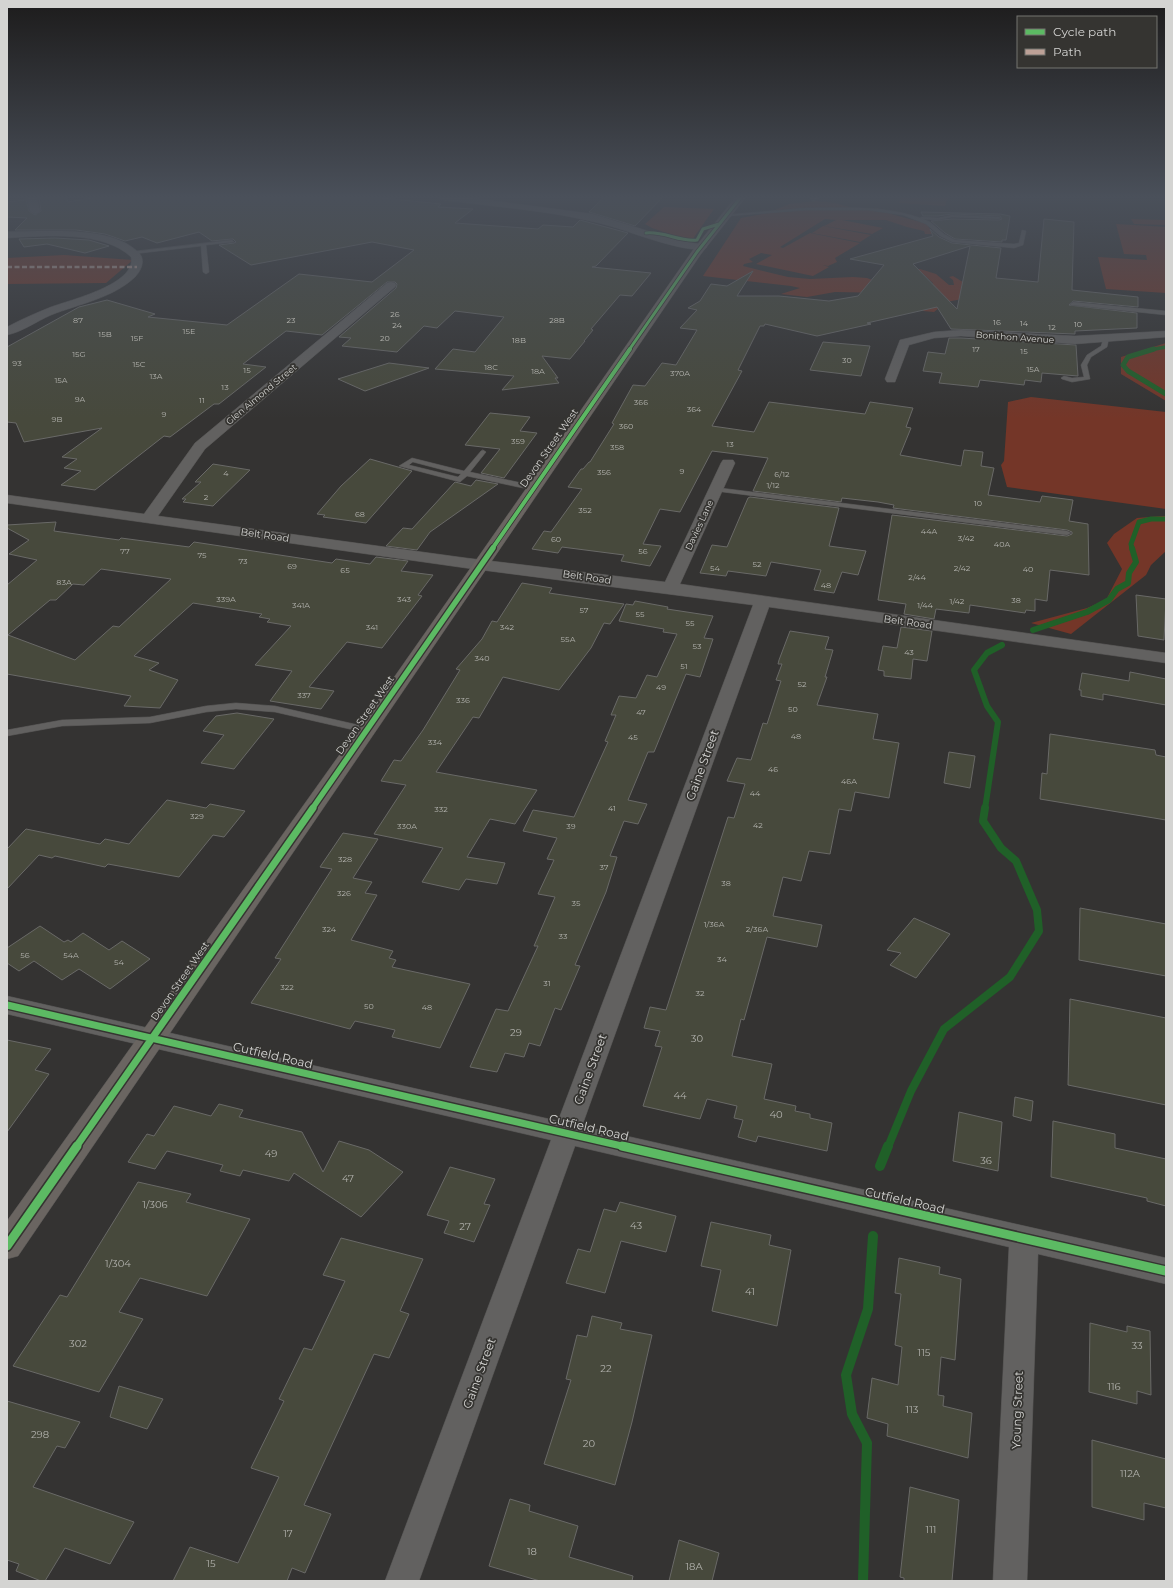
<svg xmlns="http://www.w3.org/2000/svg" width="1173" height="1588" font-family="Montserrat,sans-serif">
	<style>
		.green { fill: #743628 }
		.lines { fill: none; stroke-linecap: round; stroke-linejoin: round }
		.stream-far4 { stroke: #206028; stroke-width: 3.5 }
		.stream-far3 { stroke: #206028; stroke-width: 5 }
		.stream-far2 { stroke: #206028; stroke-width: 6 }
		.stream-far1 { stroke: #206028; stroke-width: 8 }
		.stream { stroke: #206028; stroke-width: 10 }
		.building { fill: #47493c; stroke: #696967; fill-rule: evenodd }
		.lane-casing { stroke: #51504f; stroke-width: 1 }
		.street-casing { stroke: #51504f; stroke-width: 1 }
		.secondary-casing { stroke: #51504f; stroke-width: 1 }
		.primary-casing { stroke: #51504f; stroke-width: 1 }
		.lane { fill: #626160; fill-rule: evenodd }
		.street { fill: #626160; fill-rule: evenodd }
		.secondary { fill: #626160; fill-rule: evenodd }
		.primary { fill: #6a6561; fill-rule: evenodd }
		.quiet { stroke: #bda197; stroke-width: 2.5; stroke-dasharray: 5 2.5; stroke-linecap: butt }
		.cycleway-far4-casing { stroke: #353431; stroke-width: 4.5 }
		.cycleway-far3-casing { stroke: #353431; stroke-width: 5.5 }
		.cycleway-far2-casing { stroke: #353431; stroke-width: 8 }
		.cycleway-far1-casing { stroke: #353431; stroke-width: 10 }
		.cycleway-casing { stroke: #353431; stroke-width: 12 }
		.cycleway-far4 { stroke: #5cba63; stroke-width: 3 }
		.cycleway-far3 { stroke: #5cba63; stroke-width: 4 }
		.cycleway-far2 { stroke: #5cba63; stroke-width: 5.5 }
		.cycleway-far1 { stroke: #5cba63; stroke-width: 7 }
		.cycleway { stroke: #5cba63; stroke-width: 9 }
		.labels { text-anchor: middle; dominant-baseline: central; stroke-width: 3.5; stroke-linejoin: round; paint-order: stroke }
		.number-label { font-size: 8px; fill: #b1b1ac }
		.far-street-label { font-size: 9px; fill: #d4d4d2; stroke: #353431 }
		.street-label { font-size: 10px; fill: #d4d4d2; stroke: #353431 }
		.near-number-label { font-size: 10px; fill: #b1b1ac }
		.near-street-label { font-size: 12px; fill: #d4d4d2; stroke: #353431 }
	</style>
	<rect width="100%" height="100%" fill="#343332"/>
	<path class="green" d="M900 197H949V199H947L945 206 899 203Z
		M816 201 835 203 853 208H878C885 214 916 220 927 224L933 234H925L924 231 907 227 886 220H842L883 228 872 234 824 226 836 220 825 219 780 247 783 248 810 233 860 243 835 258 837 262 828 266 822 265 829 267 813 276 756 264 772 255 761 253 749 259 753 262 744 264 743 266 788 277 810 279 853 277 867 278 885 285 929 288 933 283 922 273 885 268 920 269 936 274 949 285H954L953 280 949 277 953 276 984 295 946 302 934 312 923 311 925 304 891 293 835 292 807 297 781 294 800 288 791 286 703 276 741 218 768 213 789 204Z
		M664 207 714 209 692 240H688L652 228 645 224Z
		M1131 219 1166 220V225L1134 224Z
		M1116 224 1166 227V293L1106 289 1098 257 1147 260 1146 255 1124 254Z
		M823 226 871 235 860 242 812 233Z
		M64 255 133 260 106 283 7 284V258Z
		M1166 343V401L1121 374V357Z
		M1031 397 1166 412V509L1007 487 1001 465 1004 461 1008 402Z
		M1162 516H1166V551L1151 565 1146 575 1071 634 1031 623 1087 608 1106 600 1122 569 1107 543 1114 534 1137 518Z"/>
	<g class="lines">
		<path class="stream-far4" d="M1149 350 1166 347"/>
		<path class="stream-far3" d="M1154 349 1128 357 1123 365 1128 371 1166 394
			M1132 549 1131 544 1139 522 1151 519H1166"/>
		<path class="stream-far2" d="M1033 630 1087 612 1109 600 1117 589 1128 583 1129 573 1136 562 1132 548
			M985 809 998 722 987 706 974 670 987 653 1002 645"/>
		<path class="stream-far1" d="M888 1147 911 1091 944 1029 1010 977 1039 931 1037 910 1016 861 1001 848 983 821 985 808"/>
		<path class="stream" d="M880 1166 888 1146
			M863 1581 867 1443 852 1414 846 1375 868 1309 873 1236"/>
	</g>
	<path class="building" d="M50 197H66L68 202 98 197H373L441 204 438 207 473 209 455 223 538 229 543 225 573 227 580 220 628 233 596 266 592 267 651 273 632 296 620 295 591 329 593 330 584 341H585L570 359 542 356 558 378H555L559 383 502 390 514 376 435 369 453 349 475 352 504 317 455 311 437 328 424 326 397 352 342 346 351 338 339 337 396 288 397 284 395 282H387L322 335 286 331 243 364 266 367 219 404H214L170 437 164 436 95 490 61 485 81 471 64 468 77 459 62 457 102 428 24 442 16 423 7 422V347L79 307 107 300 155 314 148 317 227 325 299 274 372 282 414 250 372 242 251 265 219 245 234 243 236 242 233 239 212 241 199 232 157 243 142 237 125 241 105 234 76 230H15L27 218 7 217V202L26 200 29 211 35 215 41 211 39 198Z
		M604 197H663L635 226 589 212Z
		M921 212 1000 214 1010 216 1006 240H1002V242L955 239 945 233 931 221 952 219 999 220 1002 219 1000 216 952 214 938 216H923Z
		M1044 219 1074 222 1072 290 1138 297V307L1073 301 1069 305 1137 313V328L1075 331V334L951 329 937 307 867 323 871 324 817 336 765 324 764 326H760L738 370 742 371 712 426 754 432 769 402 865 414 870 402 913 408 906 427 911 428 900 455 961 466 964 450 983 452 981 466 994 468 988 495 1040 502 1042 496 1073 500 1069 521 1088 524 1089 575 1050 570 1047 601 1035 599V611L1026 610 1025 613 970 605 969 613 936 609 934 619 904 614 906 604 878 600 892 515 1067 536 1072 534V532L1067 530 893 508 894 505 878 502 842 498 841 502 753 491 768 458 712 451 680 512 660 509 643 544 661 546 650 566 621 561 624 555 562 547 558 553 532 549 544 531 551 532 582 489 568 487 581 469H583L589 462H590L614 424 612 423 633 385 645 386 662 363 676 365 697 330 680 328 697 310 688 308 700 301 711 284 727 286 753 271 737 296H779L829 301 858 296 884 265 850 259 933 236 930 229 939 237 952 243 1001 248 996 278 1038 282ZM970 246 957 309 913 264Z
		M55 238 89 240 109 246 85 253 47 244 24 247 19 239Z
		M949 338H961L1076 345 1078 376 1042 373 1041 382 1025 380 1024 385 980 380 978 387 939 383 942 373 923 371 928 352 945 354Z
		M823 342 870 346 861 376 810 370Z
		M389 363 429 368 365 391 338 379Z
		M490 413 530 417 520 431 537 433 504 478 481 473 500 449 465 445Z
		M370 459 412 471 366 523 323 517 325 515 317 514 341 486Z
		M213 464 250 470 213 506 183 502 186 499H182L201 482H195Z
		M476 480 498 484 430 532 417 550 386 546 403 528 412 529 455 482 471 486Z
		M750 497 839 508 829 546 866 551 858 575 842 572 834 593 814 590 821 570 771 562 766 576 728 571 726 576 700 573 712 545 727 547 748 498Z
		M56 522 54 531 119 540 121 538 189 547 194 542 332 563 336 559 370 564 376 557 408 561 401 571 433 575 418 595 422 596 382 648 347 642 309 687 334 691 321 709 270 701 292 671 255 665 291 626 267 622 270 619 259 617 262 614 193 603 134 656 159 663 149 670 178 680 160 708 124 706 131 696 7 674V585L37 560 9 554 29 540 7 528V525ZM101 569 171 579 119 627 113 626 75 660 8 635 50 600H56L73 584 84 585Z
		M522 583 552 588 549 593 624 604 610 624 604 623 591 648 559 690 503 677 479 718 473 717 436 772 537 790 515 824 490 819 467 857 505 863 497 884 466 879 459 890 422 882 443 848 374 834 406 785 381 781 394 760 401 761 423 730 460 670 456 669 482 639 492 621 497 622Z
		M1136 595 1166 599 1164 640 1138 636Z
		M635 601 668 607 667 609 713 616 704 638 713 639 700 677 686 674 654 752H648L628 800 647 804 638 824 624 821 610 856 617 857 606 892 575 965 580 966 561 1010 555 1008 540 1046 529 1043 524 1057 505 1053 497 1072 470 1067 496 1009 508 1011 538 946H534L555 897 538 894 554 860 547 859 557 838 523 831 533 810 574 817 608 742 605 741 616 715H611L619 696 636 698 647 675 657 677 677 634 663 632 664 629 619 621 626 604 633 605Z
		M901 627 932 631 927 661 913 659 911 679 884 676V671L878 670 883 646 897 648Z
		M790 631 829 637 825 649 833 650 825 677H827L817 705 878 714 873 739 899 743 889 798 855 792 851 811 839 809 830 854 809 851 801 881 783 877 773 916 822 925 817 947 767 937 744 1020 741 1019 732 1056 772 1064 764 1099 796 1106 795 1111 810 1114V1118L832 1123 827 1151 758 1136 756 1142 738 1137 743 1120 734 1118 737 1106 707 1099 700 1119 643 1106 662 1047 655 1046 660 1031 644 1028 650 1007 666 1010 728 817 734 818 745 784 727 781 737 758 751 760 763 723 767 724 781 681 776 680 782 664H778L779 660Z
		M1130 672 1166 679V705L1103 694V700L1081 696V690H1079L1082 673 1129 681Z
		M237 713 274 719 234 769 201 763 224 735 203 731 216 716Z
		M1050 734 1155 750 1156 755 1166 757V820L1040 799 1042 773 1047 774Z
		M949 752 975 756 970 788 944 783Z
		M167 800 206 808 210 804 245 811 224 837 213 835 179 877 108 864 105 867 55 856 52 858 39 855 7 889V849L26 829 100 844 105 839 129 844Z
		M343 833 378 839 353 878 372 882 365 893 377 895 351 940 393 951 389 958 396 960 392 967 470 984 440 1048 392 1037 395 1030 355 1021 350 1029 251 1003 281 959 275 958 332 869 320 867Z
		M1080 908 1166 924V976L1079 960Z
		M914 918 950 934 916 978 890 965 901 953 887 950Z
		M40 926 64 942 68 940 71 942 83 933 109 950 122 941 150 959 110 989 79 969 62 980 34 961 19 971 7 963V948Z
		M1070 999 1166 1018V1105L1068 1085Z
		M7 1040 51 1049 35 1070 49 1074 7 1132Z
		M1015 1097 1033 1101 1031 1121 1013 1116Z
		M219 1104 243 1110 239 1117 302 1132 323 1172 339 1141 369 1150 403 1172 361 1217 294 1173 289 1181 243 1170 240 1176 220 1171 223 1165 167 1151 155 1169 128 1162 147 1134 154 1136 174 1106 211 1116Z
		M959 1112 1002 1122 998 1171 953 1161Z
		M1053 1121 1115 1134V1148L1166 1159V1206L1147 1201V1198L1051 1177Z
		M450 1167 495 1179 484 1204 490 1205 474 1242 444 1233 449 1221 427 1215Z
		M138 1182 191 1194 186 1202 250 1219 207 1296 140 1278 119 1312 143 1319 99 1392 13 1366 60 1295 67 1297Z
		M620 1202 676 1216 666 1252 621 1241 605 1293 566 1283 578 1249 590 1252 604 1209 616 1212Z
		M711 1222 771 1235 769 1245 791 1250 777 1326 712 1311 721 1270 701 1266Z
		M341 1238 423 1259 400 1311 409 1314 389 1358 374 1354 304 1505 331 1514 305 1573 292 1568 287 1581H173L190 1547 238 1563 279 1477 251 1468 284 1401 279 1399 304 1348 312 1350 345 1281 323 1275Z
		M899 1258 940 1267 939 1274 961 1279 955 1360 941 1357 938 1395 944 1396 943 1406 972 1413 968 1458 887 1436 888 1424 867 1418 872 1378 898 1385 902 1347 895 1345 901 1294 895 1293Z
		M592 1316 622 1323 620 1329 652 1335 632 1422 615 1485 544 1464 571 1380 566 1379 577 1335 587 1337Z
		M1090 1323 1127 1332V1326L1150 1331 1151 1395 1137 1391V1404L1089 1392Z
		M119 1386 163 1399 147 1429 110 1417Z
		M7 1401 80 1422 65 1448 57 1446 33 1487 134 1522 110 1564 65 1548 45 1581H41L16 1571 19 1564 7 1560Z
		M1092 1440 1166 1459V1508L1144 1503V1520L1092 1507Z
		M910 1487 959 1500 952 1581H904V1578L900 1577Z
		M510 1499 530 1505 529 1511 578 1526 569 1557 633 1576 632 1581H540L489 1566Z
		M679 1540 719 1553 712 1581H669Z"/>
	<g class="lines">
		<g class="lane-casing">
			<path id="lane" d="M806 208C844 208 884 205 920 218L922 217 938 218 952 215 999 217 1001 218 999 219 952 217 938 220 923 219 930 222 944 234 955 240 1014 244 1019 243 1022 230 1026 231 1023 245 1014 248 952 242 940 236 926 224 903 215 868 210H806L728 216 726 215Z
				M232 240 234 242 206 245 209 272 206 274 203 272 201 246 133 254 130 252Z
				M1073 302 1166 311V315L1071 305 1070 304Z
				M1104 337 1109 338 1107 347 1091 357 1087 365 1090 379 1072 382 1062 379 1061 378 1064 376 1072 378 1084 377 1081 365 1087 355 1101 346Z
				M483 450 486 452 470 472 536 486V490L518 487 467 476 460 482 399 466 412 458 464 471 481 451ZM413 462 455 473 461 474 458 477 409 465Z
				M712 487 1067 531 1071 533 1067 535 715 491H712Z
				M236 703 275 706 367 727 372 730 367 733 275 712 236 709 206 712 150 723 62 726 7 736V730L62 720 150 717 206 706Z"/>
		</g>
		<g class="street-casing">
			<path id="street" d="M27 197H37L40 211 38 213 35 214 30 211Z
				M810 197H822L814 201 811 200Z
				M37 231C67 231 116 229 139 253 146 260 141 271 135 277 113 298 79 304 51 315 37 321 22 332 7 335V327L9 326C22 319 36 313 51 307 70 300 137 284 131 257 103 230 44 236 7 238V232Z
				M391 282 395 283 396 285 395 287 205 449 158 516 466 558 665 582 721 463 723 460H733L735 463 680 584 1166 653V663L769 607 582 1126 1166 1258V1284L1038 1254 1027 1581H993L1009 1247 575 1146 419 1581H385L551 1140 7 1014V996L558 1121 753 605 466 568 7 503V495L144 514 195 443 387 283Z
				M961 330 1075 336 1166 331V337L1075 344 961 336 934 338 909 345 895 382H887L885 379 900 340 934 332Z"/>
		</g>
		<g class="secondary-casing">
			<path id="secondary" d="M438 197H465L593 214 677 240 705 245 707 247C699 257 635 234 623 230 565 211 503 208 443 200Z"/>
		</g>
		<g class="primary-casing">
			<path id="primary" d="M736 197H746L701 254 18 1256 7 1259V1221L360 726 693 250Z"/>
		</g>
		<use href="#lane" class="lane"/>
		<use href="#street" class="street"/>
		<use href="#secondary" class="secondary"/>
		<use href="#primary" class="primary"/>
		<path class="quiet" d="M814 198 817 197
			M7 267H137"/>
		<g class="cycleway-far4-casing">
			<path id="cycleway-far4" d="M646 233C664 231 679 242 697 240L703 229 719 224
				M629 350 697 252 741 197"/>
		</g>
		<g class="cycleway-far3-casing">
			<path id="cycleway-far3" d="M492 549 630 349"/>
		</g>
		<g class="cycleway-far2-casing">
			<path id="cycleway-far2" d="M312 809 493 548"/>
		</g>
		<g class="cycleway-far1-casing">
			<path id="cycleway-far1" d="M7 1005 626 1147
				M76 1147 313 808"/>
		</g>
		<g class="cycleway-casing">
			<path id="cycleway" d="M622 1146 1166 1271
				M7 1246 77 1146"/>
		</g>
		<use href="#cycleway-far4" class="cycleway-far4"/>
		<use href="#cycleway-far3" class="cycleway-far3"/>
		<use href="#cycleway-far2" class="cycleway-far2"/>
		<use href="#cycleway-far1" class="cycleway-far1"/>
		<use href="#cycleway" class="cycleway"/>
	</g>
	<linearGradient id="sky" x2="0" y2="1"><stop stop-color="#1d1c1c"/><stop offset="0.47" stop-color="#4a505a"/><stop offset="1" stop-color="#4a505a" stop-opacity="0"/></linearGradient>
	<rect width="1173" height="419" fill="url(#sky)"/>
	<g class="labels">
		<g class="number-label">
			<text x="395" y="314">26</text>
			<text x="78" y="320">87</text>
			<text x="291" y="320">23</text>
			<text x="557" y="320">28B</text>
			<text x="997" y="322">16</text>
			<text x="1024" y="323">14</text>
			<text x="1078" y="324">10</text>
			<text x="397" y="325">24</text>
			<text x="1052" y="327">12</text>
			<text x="189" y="331">15E</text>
			<text x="105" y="334">15B</text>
			<text x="137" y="338">15F</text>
			<text x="385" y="338">20</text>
			<text x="519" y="340">18B</text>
			<text x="976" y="349">17</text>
			<text x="1024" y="351">15</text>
			<text x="79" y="354">15G</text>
			<text x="847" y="360">30</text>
			<text x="17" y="363">93</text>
			<text x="139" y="364">15C</text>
			<text x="491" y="367">18C</text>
			<text x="1033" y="369">15A</text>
			<text x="247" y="370">15</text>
			<text x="538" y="371">18A</text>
			<text x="680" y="373">370A</text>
			<text x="156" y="376">13A</text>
			<text x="61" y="380">15A</text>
			<text x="225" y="387">13</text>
			<text x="80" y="399">9A</text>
			<text x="202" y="400">11</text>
			<text x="641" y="402">366</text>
			<text x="694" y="409">364</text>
			<text x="164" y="414">9</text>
			<text x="57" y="419">9B</text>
			<text x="626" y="426">360</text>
			<text x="518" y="441">359</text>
			<text x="730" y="444">13</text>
			<text x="617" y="447">358</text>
			<text x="682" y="471">9</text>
			<text x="604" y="472">356</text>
			<text x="226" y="473">4</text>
			<text x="782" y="474">6/12</text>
			<text x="773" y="485">1/12</text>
			<text x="206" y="497">2</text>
			<text x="978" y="503">10</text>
			<text x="585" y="510">352</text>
			<text x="360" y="514">68</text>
			<text x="929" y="531">44A</text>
			<text x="966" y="538">3/42</text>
			<text x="556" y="539">60</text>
			<text x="1002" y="544">40A</text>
			<text x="125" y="551">77</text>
			<text x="643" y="551">56</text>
			<text x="202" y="555">75</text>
			<text x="243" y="561">73</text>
			<text x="757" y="564">52</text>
			<text x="292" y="566">69</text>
			<text x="715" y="568">54</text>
			<text x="962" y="568">2/42</text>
			<text x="1028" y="569">40</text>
			<text x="345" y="570">65</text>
			<text x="917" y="577">2/44</text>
			<text x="64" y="582">83A</text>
			<text x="826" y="585">48</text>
			<text x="226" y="599">339A</text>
			<text x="404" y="599">343</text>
			<text x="1016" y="600">38</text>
			<text x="957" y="601">1/42</text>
			<text x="301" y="605">341A</text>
			<text x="925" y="605">1/44</text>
			<text x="584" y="610">57</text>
			<text x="640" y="614">55</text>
			<text x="690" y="623">55</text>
			<text x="372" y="627">341</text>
			<text x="507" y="627">342</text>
			<text x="568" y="639">55A</text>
			<text x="697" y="646">53</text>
			<text x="909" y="652">43</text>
			<text x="482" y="658">340</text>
			<text x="684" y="666">51</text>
			<text x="802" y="684">52</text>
			<text x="661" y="687">49</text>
			<text x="304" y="695">337</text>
			<text x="463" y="700">336</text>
			<text x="793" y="709">50</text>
			<text x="641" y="712">47</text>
			<text x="796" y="736">48</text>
			<text x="633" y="737">45</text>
			<text x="435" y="742">334</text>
			<text x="773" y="769">46</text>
			<text x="849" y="781">46A</text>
			<text x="755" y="793">44</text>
			<text x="612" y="808">41</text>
			<text x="441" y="809">332</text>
			<text x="197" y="816">329</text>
			<text x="758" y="825">42</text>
			<text x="407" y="826">330A</text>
			<text x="571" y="826">39</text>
			<text x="345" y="859">328</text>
			<text x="604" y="867">37</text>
			<text x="726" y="883">38</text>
			<text x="344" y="893">326</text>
			<text x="576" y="903">35</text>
			<text x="714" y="924">1/36A</text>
			<text x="329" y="929">324</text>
			<text x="757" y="929">2/36A</text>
			<text x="563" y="936">33</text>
			<text x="25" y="955">56</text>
			<text x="71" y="955">54A</text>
			<text x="722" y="959">34</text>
			<text x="119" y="962">54</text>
			<text x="547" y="983">31</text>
			<text x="287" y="987">322</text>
			<text x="700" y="993">32</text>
			<text x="369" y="1006">50</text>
			<text x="427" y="1007">48</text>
		</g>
		<g class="far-street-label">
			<text transform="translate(1015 337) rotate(4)">Bonithon Avenue</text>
			<text transform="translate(261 394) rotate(-40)">Glen Almond Street</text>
			<text transform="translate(699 525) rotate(-65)">Davies Lane</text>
		</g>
		<g class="street-label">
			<text transform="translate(549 448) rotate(-55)">Devon Street West</text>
			<text transform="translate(265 535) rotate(8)">Belt Road</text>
			<text transform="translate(587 577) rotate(8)">Belt Road</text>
			<text transform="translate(908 622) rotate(8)">Belt Road</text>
			<text transform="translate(365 715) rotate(-55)">Devon Street West</text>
			<text transform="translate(180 981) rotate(-55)">Devon Street West</text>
		</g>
		<g class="near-number-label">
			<text x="516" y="1032">29</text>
			<text x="697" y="1038">30</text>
			<text x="680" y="1095">44</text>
			<text x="776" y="1114">40</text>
			<text x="271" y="1153">49</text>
			<text x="986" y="1160">36</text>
			<text x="348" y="1178">47</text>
			<text x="155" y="1204">1/306</text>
			<text x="636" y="1225">43</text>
			<text x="465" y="1226">27</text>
			<text x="118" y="1263">1/304</text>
			<text x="750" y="1291">41</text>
			<text x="78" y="1343">302</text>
			<text x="1137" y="1345">33</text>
			<text x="924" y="1352">115</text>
			<text x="606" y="1368">22</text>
			<text x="1114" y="1386">116</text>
			<text x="912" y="1409">113</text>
			<text x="40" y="1434">298</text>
			<text x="589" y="1443">20</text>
			<text x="1130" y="1473">112A</text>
			<text x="931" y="1529">111</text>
			<text x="288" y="1533">17</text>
			<text x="532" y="1551">18</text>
			<text x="211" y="1563">15</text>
			<text x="694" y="1566">18A</text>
		</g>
		<g class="near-street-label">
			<text transform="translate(702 765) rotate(-70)">Gaine Street</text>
			<text transform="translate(273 1055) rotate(13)">Cutfield Road</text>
			<text transform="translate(590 1069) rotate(-70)">Gaine Street</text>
			<text transform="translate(589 1127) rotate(13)">Cutfield Road</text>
			<text transform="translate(905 1200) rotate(13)">Cutfield Road</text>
			<text transform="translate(479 1373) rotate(-70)">Gaine Street</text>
			<text transform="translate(1017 1410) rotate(-88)">Young Street</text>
		</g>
	</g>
	<rect width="1173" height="1588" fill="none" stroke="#d4d4d2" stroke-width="16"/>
	<rect x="1017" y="16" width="140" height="52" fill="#353431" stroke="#757471"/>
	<rect x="1025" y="29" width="20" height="6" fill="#5cba63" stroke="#757471"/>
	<text x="1053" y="36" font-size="12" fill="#d4d4d2">Cycle path</text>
	<rect x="1025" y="49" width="20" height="6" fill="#bda197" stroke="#757471"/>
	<text x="1053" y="56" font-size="12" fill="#d4d4d2">Path</text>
</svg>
